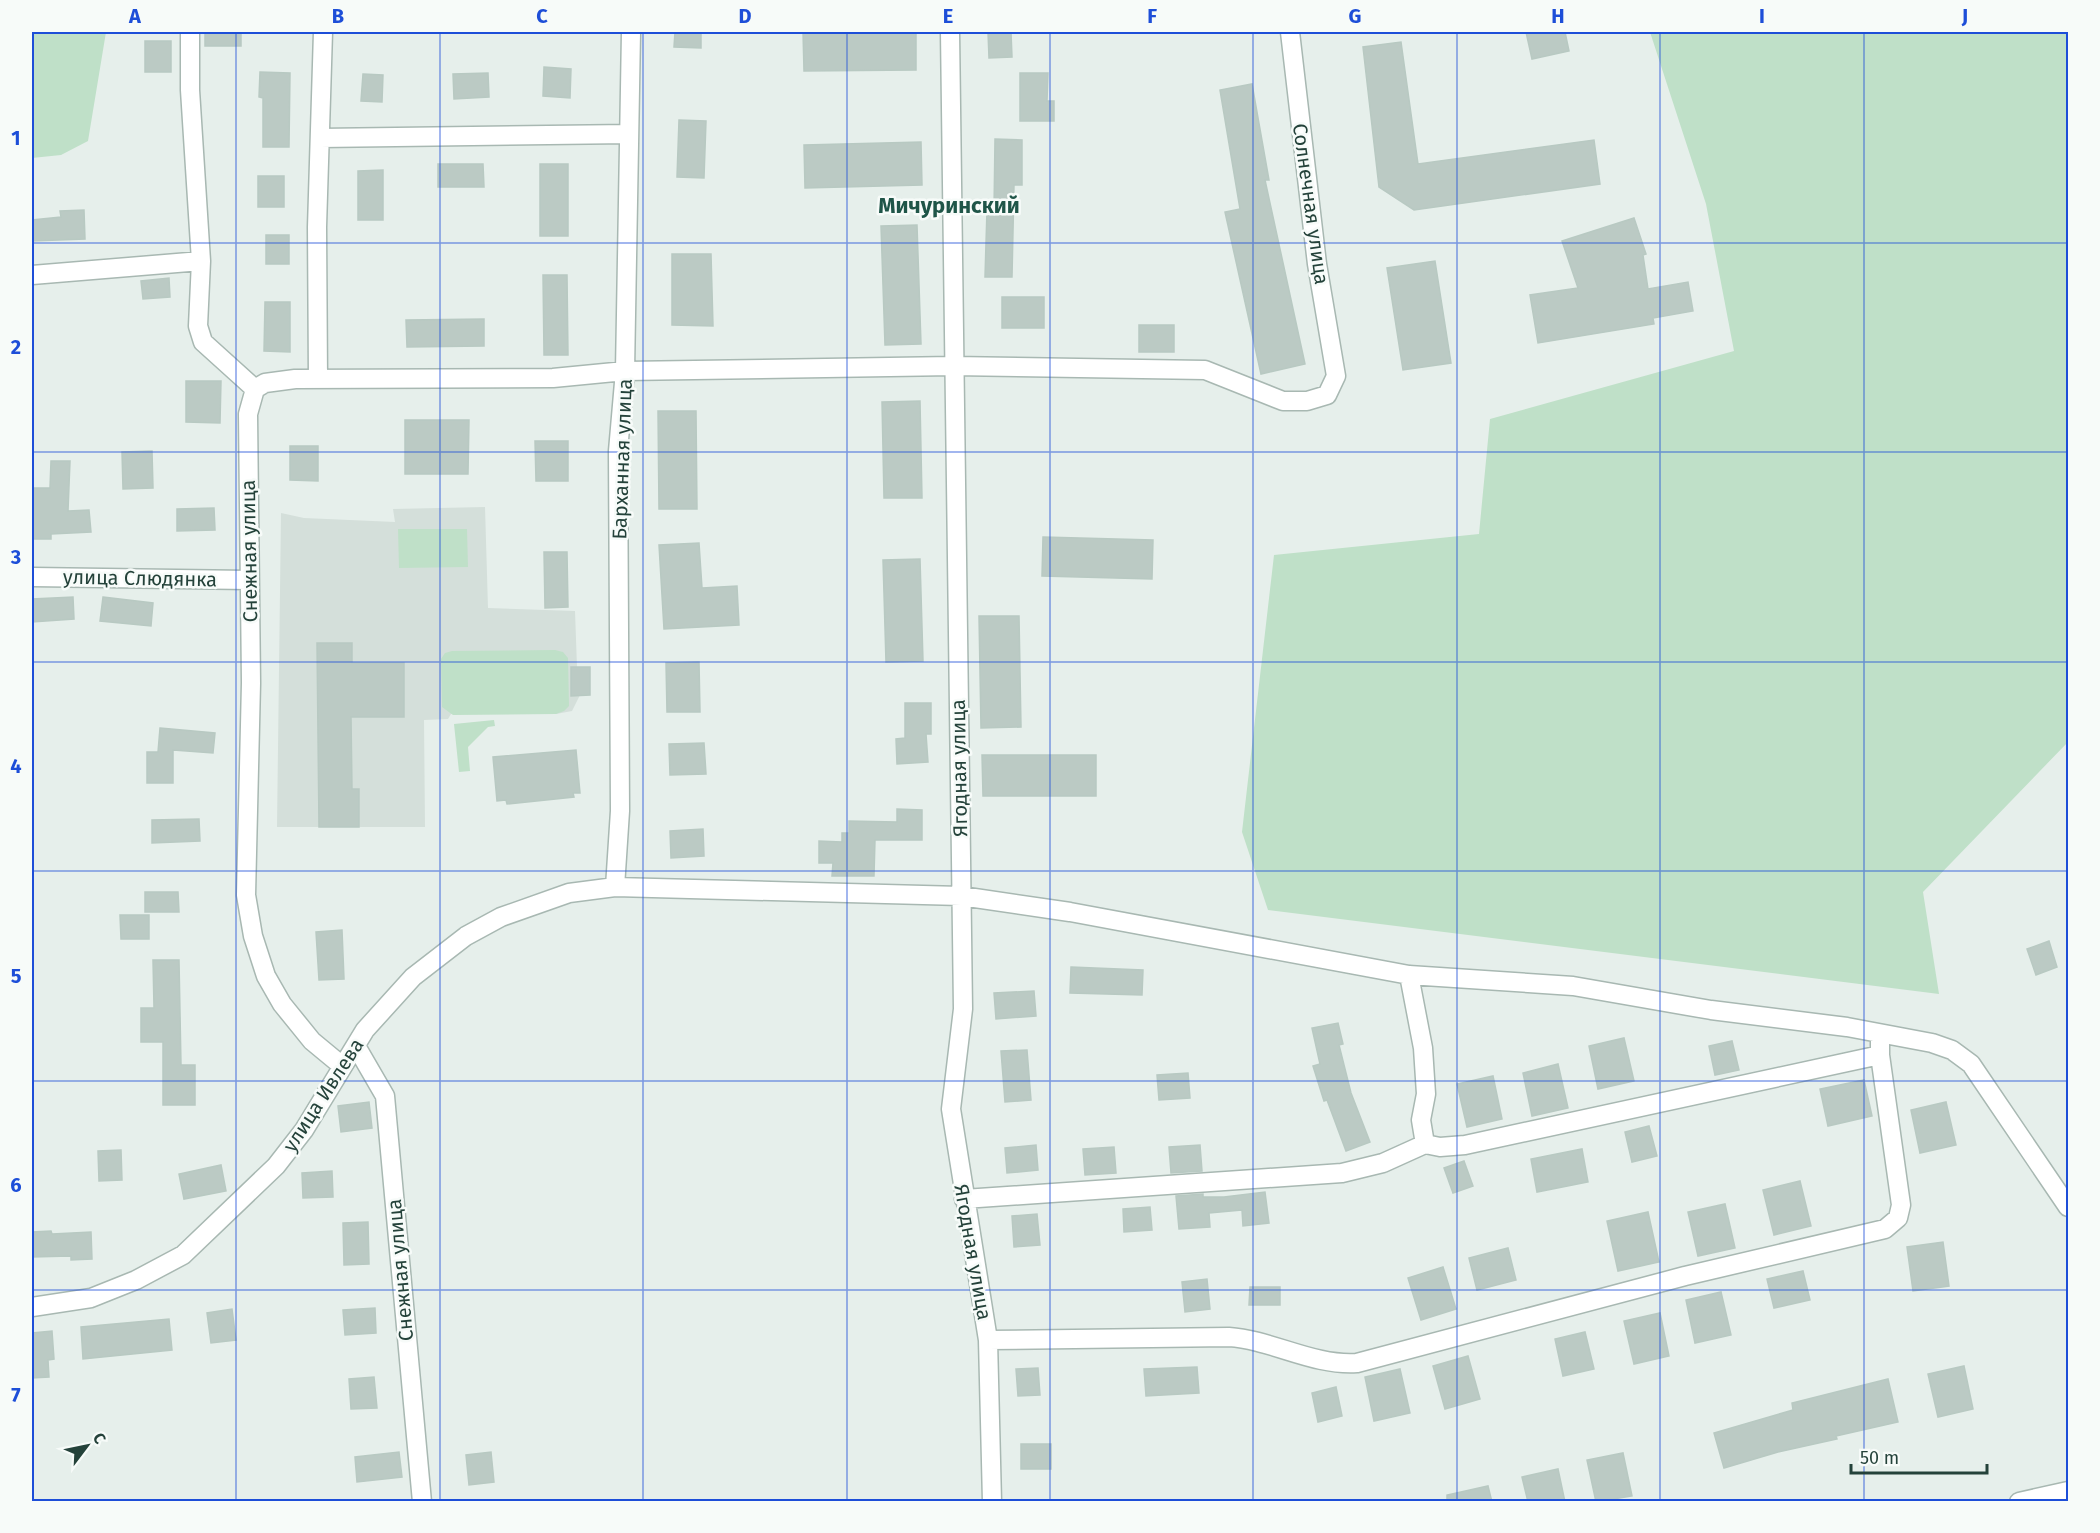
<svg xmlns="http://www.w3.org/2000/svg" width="2100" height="1533" font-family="'Fira Sans',sans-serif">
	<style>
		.built { fill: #d4dfda }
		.green { fill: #bfe0c8 }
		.building { fill: #bbcac4; stroke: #b8c9c2; stroke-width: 1.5 }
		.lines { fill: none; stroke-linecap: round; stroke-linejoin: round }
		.minor-casing { stroke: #a8b8b2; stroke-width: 21 }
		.minor { stroke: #fff; stroke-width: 18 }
		.grid { fill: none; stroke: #1d4ed8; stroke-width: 1.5; stroke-opacity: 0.55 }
		.labels { text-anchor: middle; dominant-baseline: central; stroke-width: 5; stroke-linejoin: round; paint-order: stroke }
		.street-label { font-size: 20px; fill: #24423a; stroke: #f7fbf9 }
		.quarter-label { font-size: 22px; font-weight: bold; fill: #1f5548; stroke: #f7fbf9 }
		.neatline { fill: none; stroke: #1d4ed8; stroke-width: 2 }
		.grid-label { font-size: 20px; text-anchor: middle; font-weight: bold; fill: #1d4ed8 }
	</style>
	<rect width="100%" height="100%" fill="#e6efeb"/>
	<path class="built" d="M485 507 488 608 575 611 577 667H571V695H580L572 711 556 714H451L448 719 424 720 425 827H277L281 513 304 518 395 522 393 509Z"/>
	<path class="green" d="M32 32H106L88 141 61 155 32 158Z
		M1650 32H2068V742L1923 892 1939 994 1268 910 1242 832 1274 555 1479 534 1490 419 1734 351 1706 204Z
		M398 529H467L468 567 399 568Z
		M555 650 563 652 568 658 569 706 564 711 556 714 453 715 442 707 441 659 445 653 452 651Z
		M494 720 495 726 488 727 468 747 470 771 459 772 454 724Z"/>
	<path class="building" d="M205 32H241V46H205Z
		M675 32H701V48L674 47Z
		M803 32H916V70L804 71Z
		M988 32H1011L1012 57 989 58Z
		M1526 32H1565L1569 51 1532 59Z
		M145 41H171V72H145Z
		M1401 42 1418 164 1594 140 1600 184 1414 210 1379 187 1363 47Z
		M544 67 571 69 570 98 543 96Z
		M260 72 290 73 289 147H263V98L259 97Z
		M488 73 489 97 454 99 453 74Z
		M1020 73H1048L1047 101H1054V121H1020Z
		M363 74 383 75 382 102 361 101Z
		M1252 84 1269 180H1265L1305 364 1261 374 1225 212 1240 209 1220 90Z
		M679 120 706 121 704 178 677 177Z
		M995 139 1022 140V185H1014L1012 277H985L987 210H994Z
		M921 142 922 185 805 188 804 145Z
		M438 164H483L484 187H438Z
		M540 164H568V236H540Z
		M383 170V220H358V171Z
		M258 176H284V207H258Z
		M84 210 85 239 32 241V220L61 217 60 211Z
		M1634 218 1646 254 1643 255 1648 289 1688 282 1693 311 1653 318 1654 324 1538 343 1530 295 1578 288 1562 241Z
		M917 225 921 344 885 345 881 226Z
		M266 235H289V264H266Z
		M672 254H711L713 326 672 325Z
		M1435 261 1451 363 1403 370 1387 268Z
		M543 275H567L568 355H544Z
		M169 278 170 297 143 299 141 281Z
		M1002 297H1044V328H1002Z
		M265 302H290V352L264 351Z
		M484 319V346L407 347 406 320Z
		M1139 325H1174V352H1139Z
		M186 381H221L220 423 186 422Z
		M920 401 922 498H884L882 402Z
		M658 411H696L697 509H659Z
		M405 420H469L468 474H405Z
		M535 441H568V481H536Z
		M290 446H318V481L290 480Z
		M152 451 153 488 123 489 122 452Z
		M51 461H70L68 511 89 510 91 532 51 534V539H32V488H50Z
		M214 508 215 530 177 531V509Z
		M1043 537 1153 540 1152 579 1042 576Z
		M699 543 702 588 737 586 739 625 664 629 659 545Z
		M544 552H567L568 607 545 608Z
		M920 559 923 661 886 662 883 560Z
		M73 597 74 619 32 622V599Z
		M103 597 153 603 151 626 100 621Z
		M979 616H1019L1021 727 981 728Z
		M317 643H352V663H404V717H351L352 789H359V827H319Z
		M699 662 700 712H667L666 663Z
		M571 667H590V695L571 696Z
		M905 703H931V734H926L928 762 897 764 896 739 905 738Z
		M160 728 215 733 213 753 173 750V783H147V752H158Z
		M704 743 706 774 670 775 669 744Z
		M576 750 580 793H573L574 797 507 804 506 800 497 801 493 757Z
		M982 755H1096V796H983Z
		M897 809 922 810V840H875L874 876H832L833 863H819V841L842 842V833H849V821L897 822Z
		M199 819 200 841 152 843V820Z
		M703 829 704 856 671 858 670 831Z
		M145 892H178L179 912H145Z
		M120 915H149V939H121Z
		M342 930 344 979 319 980 316 932Z
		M2049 941 2057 967 2036 975 2027 949Z
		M153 960H179L181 1065H195V1105H163V1042H141V1008H154Z
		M1071 967 1143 970 1142 995 1070 993Z
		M1034 991 1036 1016 996 1019 994 993Z
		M1338 1023 1343 1044 1339 1045 1351 1093 1370 1142 1346 1151 1327 1100 1324 1101 1313 1066 1320 1064 1312 1028Z
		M1624 1038 1634 1081 1598 1089 1589 1046Z
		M1732 1041 1739 1070 1715 1075 1709 1046Z
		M1027 1050 1031 1100 1005 1102 1001 1051Z
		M1558 1064 1568 1108 1532 1116 1523 1073Z
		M1188 1073 1190 1098 1159 1100 1157 1075Z
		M1493 1076 1502 1119 1467 1127 1457 1084Z
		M1864 1080 1872 1116 1828 1126 1820 1089Z
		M369 1102 372 1128 341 1132 338 1106Z
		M1946 1102 1956 1145 1920 1153 1911 1110Z
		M1649 1126 1657 1156 1632 1162 1625 1132Z
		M1036 1145 1038 1170 1007 1173 1005 1148Z
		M1200 1145 1202 1171 1171 1173 1169 1147Z
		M1114 1147 1116 1173 1085 1175 1083 1149Z
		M1582 1149 1588 1182 1537 1192 1531 1159Z
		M121 1150 122 1180 99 1181 98 1151Z
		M1464 1161 1473 1186 1453 1193 1444 1168Z
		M221 1165 226 1191 184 1199 179 1174Z
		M332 1171 333 1197 303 1198 302 1173Z
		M1800 1181 1811 1226 1774 1235 1763 1190Z
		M1265 1192 1269 1223 1243 1226 1242 1210 1209 1213 1210 1227 1179 1229 1176 1196 1203 1194V1197H1224Z
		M1725 1204 1735 1248 1698 1256 1688 1212Z
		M1150 1207 1152 1230 1124 1232 1123 1209Z
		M1648 1212 1659 1262 1618 1271 1607 1221Z
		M1037 1214 1040 1245 1014 1247 1012 1216Z
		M368 1222 369 1264 344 1265 343 1223Z
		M51 1231 52 1234 91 1232 92 1259 71 1260V1256L32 1257V1232Z
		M1943 1242 1949 1286 1913 1291 1907 1247Z
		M1508 1248 1516 1280 1477 1290 1469 1258Z
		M1443 1267 1456 1309 1421 1320 1408 1278Z
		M1803 1271 1810 1300 1774 1308 1767 1279Z
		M1207 1279 1210 1309 1185 1312 1182 1282Z
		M1250 1287H1280V1305H1249Z
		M1721 1292 1731 1335 1695 1343 1686 1300Z
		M375 1308 376 1333 345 1335 343 1310Z
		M232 1309 236 1340 211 1343 207 1313Z
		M1660 1313 1669 1356 1634 1364 1624 1321Z
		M169 1319 172 1350 83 1359 81 1327Z
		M52 1331 54 1359 48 1360 49 1377 32 1378V1333Z
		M1585 1332 1594 1369 1563 1376 1555 1339Z
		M1468 1356 1480 1399 1445 1409 1433 1366Z
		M1964 1366 1973 1409 1938 1417 1928 1374Z
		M1197 1367 1199 1393 1146 1396 1144 1369Z
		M1038 1368 1040 1395 1018 1396 1016 1369Z
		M1400 1369 1410 1413 1374 1421 1365 1377Z
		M374 1377 377 1408 351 1409 349 1379Z
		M1888 1379 1898 1422 1836 1436 1837 1439 1778 1452 1724 1468 1714 1433 1793 1410 1792 1403Z
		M1336 1387 1342 1416 1318 1422 1312 1393Z
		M1021 1444H1051V1469H1021Z
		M399 1452 402 1477 357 1482 355 1457Z
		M491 1452 494 1482 469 1485 466 1455Z
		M1623 1453 1632 1496 1596 1502 1587 1460Z
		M1558 1469 1565 1502H1528L1522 1477Z
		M1488 1486 1492 1502H1447V1495Z"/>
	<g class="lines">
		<g class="minor-casing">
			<path id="minor" d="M190 32V90L201 261 198 326 203 342 255 389
				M950 32 963 1009 951 1109 988 1340 992 1502
				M320 138 629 134
				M32 275 201 261
				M318 379 317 227 323 32
				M255 389 265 383 295 379 553 378 625 371 953 366 1205 370 1283 401H1307L1327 395 1336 376 1317 264 1290 32
				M255 389 248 414 251 683 246 895 253 936 266 976 282 1004 312 1041 341 1065
				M32 577 249 580
				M615 887 620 811 618 451 625 371 631 32
				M356 1046 385 1096 422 1502
				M1425 1144 1440 1147 1465 1145 1880 1055
				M964 1199 1342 1173 1383 1163 1425 1144 1421 1120 1426 1094 1423 1048 1409 975
				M32 1307 91 1298 136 1280 183 1255 276 1166 304 1130 365 1030 413 977 466 936 501 917 569 893 615 887 961 896 1070 912 1409 975 1573 986 1711 1010 1847 1027 1932 1043 1952 1050 1971 1064 2068 1207
				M988 1340 1229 1337C1272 1340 1313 1366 1357 1363L1685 1276 1885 1229 1898 1218 1901 1205 1880 1055V1035
				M2019 1502 2068 1491"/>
		</g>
		<use href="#minor" class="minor"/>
	</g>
	<path class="grid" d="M236 32V1502M440 32V1502M643 32V1502M847 32V1502M1050 32V1502M1253 32V1502M1457 32V1502M1660 32V1502M1864 32V1502M32 243H2068M32 452H2068M32 662H2068M32 871H2068M32 1081H2068M32 1290H2068"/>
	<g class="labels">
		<g class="street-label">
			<text transform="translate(1311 204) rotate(82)">Солнечная улица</text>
			<text transform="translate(622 459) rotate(-88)">Барханная улица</text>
			<text transform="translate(249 551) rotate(-91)">Снежная улица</text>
			<text transform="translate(140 578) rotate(1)">улица Слюдянка</text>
			<text transform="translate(959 768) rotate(-91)">Ягодная улица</text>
			<text transform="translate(323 1095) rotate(-57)">улица Ивлева</text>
			<text transform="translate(973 1252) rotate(80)">Ягодная улица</text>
			<text transform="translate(400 1270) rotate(-95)">Снежная улица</text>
		</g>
		<g class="quarter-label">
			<text x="949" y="205">Мичуринский</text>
		</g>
	</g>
	<rect width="2100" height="1533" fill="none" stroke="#f7fbf9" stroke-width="66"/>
	<g transform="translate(87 1446) rotate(58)" stroke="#f7fbf9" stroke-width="4.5" paint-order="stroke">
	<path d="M0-4.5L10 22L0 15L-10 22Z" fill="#24423a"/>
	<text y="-9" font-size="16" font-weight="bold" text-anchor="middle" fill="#24423a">С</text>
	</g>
	<path d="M1851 1464v9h136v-9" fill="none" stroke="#24423a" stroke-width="3"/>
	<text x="1860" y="1464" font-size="18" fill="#24423a" stroke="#f7fbf9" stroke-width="4.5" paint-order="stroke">50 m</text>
	<rect x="33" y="33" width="2034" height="1467" class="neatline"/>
	<g class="grid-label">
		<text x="135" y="23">A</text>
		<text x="338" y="23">B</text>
		<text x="542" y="23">C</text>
		<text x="745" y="23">D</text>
		<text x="948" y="23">E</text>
		<text x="1152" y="23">F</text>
		<text x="1355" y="23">G</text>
		<text x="1558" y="23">H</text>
		<text x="1762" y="23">I</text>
		<text x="1965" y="23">J</text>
		<text x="16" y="145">1</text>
		<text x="16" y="354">2</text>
		<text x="16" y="564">3</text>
		<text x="16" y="773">4</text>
		<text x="16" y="983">5</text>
		<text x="16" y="1192">6</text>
		<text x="16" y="1402">7</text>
	</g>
</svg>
